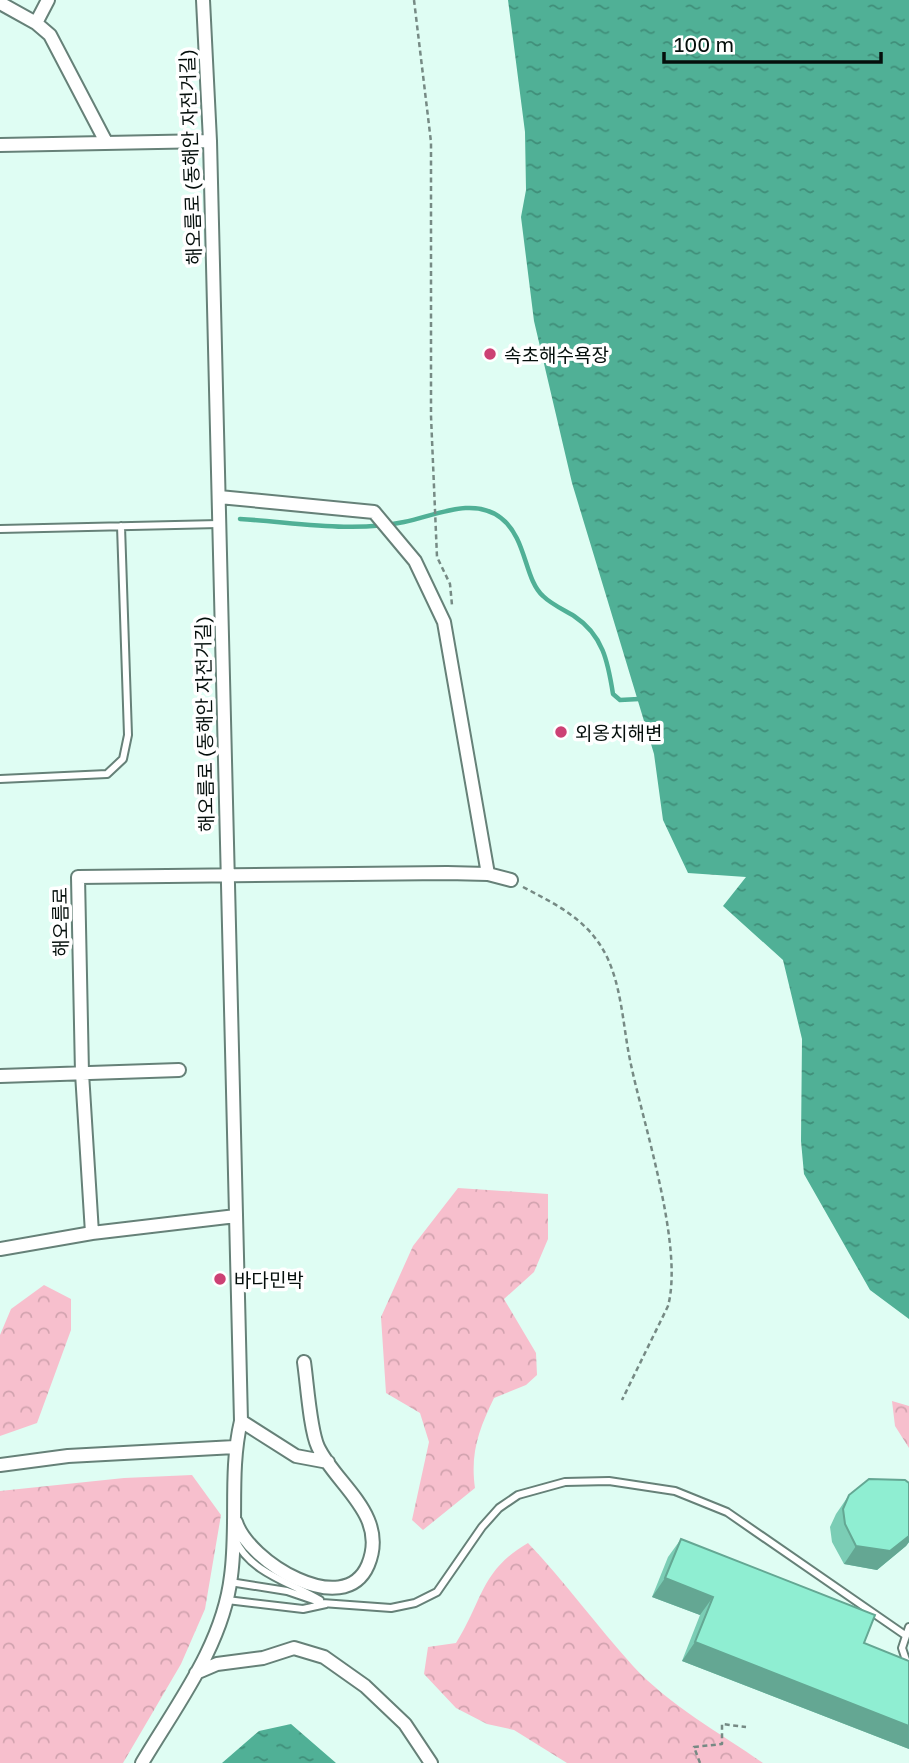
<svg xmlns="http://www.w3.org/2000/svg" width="909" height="1763" font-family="'Golos Text','Noto Sans KR',sans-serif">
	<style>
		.forest { fill: url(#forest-crowns) }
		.water { fill: url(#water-ripples) }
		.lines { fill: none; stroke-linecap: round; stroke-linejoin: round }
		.stream { stroke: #50b096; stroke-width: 4.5 }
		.lane-casing { stroke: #668178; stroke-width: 10 }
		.street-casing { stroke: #668178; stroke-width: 16 }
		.path { stroke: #768a84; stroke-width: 2.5; stroke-dasharray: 5 3.5; stroke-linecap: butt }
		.lane { stroke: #fff; stroke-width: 6 }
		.street { stroke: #fff; stroke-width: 12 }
		.wall { fill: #7bcdb5 }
		.shaded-wall { fill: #64a793 }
		.building { fill: #8feed2; stroke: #64a793; stroke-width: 2 }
		.poi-dot { fill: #cc4174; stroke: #fff; stroke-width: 2.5 }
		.labels { text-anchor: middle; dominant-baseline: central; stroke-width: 7; stroke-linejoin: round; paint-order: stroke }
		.street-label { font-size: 19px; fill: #050f0c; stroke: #fff }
		.poi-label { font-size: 19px; fill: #050f0c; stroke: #fff; text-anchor: start }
	</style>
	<defs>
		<pattern id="forest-crowns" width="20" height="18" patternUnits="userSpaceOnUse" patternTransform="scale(1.75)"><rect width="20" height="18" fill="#f7bfcd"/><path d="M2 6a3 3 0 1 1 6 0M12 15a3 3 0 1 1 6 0" fill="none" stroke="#d2a3af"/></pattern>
		<pattern id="water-ripples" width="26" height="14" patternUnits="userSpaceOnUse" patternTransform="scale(1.75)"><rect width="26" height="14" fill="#50b096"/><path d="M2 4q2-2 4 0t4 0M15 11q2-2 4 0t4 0" fill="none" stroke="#408e79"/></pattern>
	</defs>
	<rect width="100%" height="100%" fill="#dffdf3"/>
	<path class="forest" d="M458 1188 548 1194V1239L534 1272 504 1299 536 1353 537 1375 526 1385 494 1398C479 1429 470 1453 475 1488L423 1530 412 1520 429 1442 420 1413 386 1393 381 1317 413 1246Z
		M44 1285 71 1299V1330L37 1423 0 1436V1335L11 1309Z
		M892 1401 909 1406V1448L895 1426Z
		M192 1475 221 1515 205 1609 181 1664 123 1763H0V1491L124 1478Z
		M528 1543C565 1582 597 1626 633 1666 669 1705 720 1733 763 1763H567L514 1730 487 1724 456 1708 424 1674 428 1647 456 1643C483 1600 481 1570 528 1543Z"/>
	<path class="water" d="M508 0H909V1319L870 1290 804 1174 801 1141 802 1039 783 960 723 906 746 877 688 873 663 820 654 754 572 483 534 321 521 217 526 190 525 132Z
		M291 1724 336 1763H222L259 1731Z"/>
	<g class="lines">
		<path class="stream" d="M240 519C293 522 352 533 404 522 435 516 473 496 501 518 527 538 524 579 543 596 551 604 564 610 574 616 603 635 608 662 613 694L620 700 639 699"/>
		<g class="lane-casing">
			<path id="lane" d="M0 529 219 524
				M0 779 107 774 123 759 128 735 121 526
				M236 1541C251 1573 292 1583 320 1600
				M230 1582 287 1591 322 1603 391 1608 415 1603 437 1592 482 1527 499 1508 518 1495 565 1482 609 1481 675 1491 727 1512 905 1635
				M227 1600 303 1609 326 1604
				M909 1627 902 1648 909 1669"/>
		</g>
		<g class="street-casing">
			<path id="street" d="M0 3 36 23 50 35 106 142
				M36 23 48 0
				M0 145 210 141
				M219 497 374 512 415 561 444 622 488 874
				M0 1076 179 1070
				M92 1233 82 1073 78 877 447 873 488 874 511 880
				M0 1249 92 1233 236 1216
				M241 1421 296 1456 328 1462
				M0 1465 68 1456 235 1447
				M236 1522C248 1561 344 1621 368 1565 389 1515 336 1485 318 1447 310 1430 307 1382 304 1362
				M196 1673 217 1664 263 1658 294 1648 324 1657 365 1686 405 1724 431 1763
				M142 1763C177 1704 223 1645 231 1576 238 1525 229 1471 241 1421L210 141 203 0"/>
		</g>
		<path class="path" d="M414 0 431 142V416L437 557 450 584 452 605
			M523 887C557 905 589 920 607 957 622 989 623 1026 630 1060 643 1124 684 1246 668 1306L622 1400
			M700 1763 694 1747 722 1744V1724L746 1727"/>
		<use href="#lane" class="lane"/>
		<use href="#street" class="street"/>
	</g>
	<path class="wall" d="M909 1483V1542L906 1546 877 1570 844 1564 832 1542 830 1527 836 1514 849 1495Z
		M681 1539 864 1643 909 1661V1749L682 1661 700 1615 652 1597 668 1557Z"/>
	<path class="shaded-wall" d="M909 1536V1542L906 1546 877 1570 844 1564 856 1546Z
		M665 1578 713 1597 700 1615 652 1597Z
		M695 1642 909 1726V1749L682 1661Z"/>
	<path class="building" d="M869 1479 905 1480 909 1483V1536L890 1551 856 1546 845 1524 843 1509 849 1495Z
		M681 1539 875 1615 864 1643 909 1661V1726L695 1642 713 1597 665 1578Z"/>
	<g class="poi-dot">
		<circle cx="490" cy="354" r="7"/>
		<circle cx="561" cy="732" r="7"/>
		<circle cx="220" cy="1279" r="7"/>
	</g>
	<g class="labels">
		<g class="street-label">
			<text transform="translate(190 157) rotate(-92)">해오름로 (동해안 자전거길)</text>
			<text transform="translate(204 724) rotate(-91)">해오름로 (동해안 자전거길)</text>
			<text transform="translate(60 922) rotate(-91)">해오름로</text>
		</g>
		<g class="poi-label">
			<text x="504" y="354">속초해수욕장</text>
			<text x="575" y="732">외옹치해변</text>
			<text x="234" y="1279">바다민박</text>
		</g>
	</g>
	<path d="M664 52v10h217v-10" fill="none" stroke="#050f0c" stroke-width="3.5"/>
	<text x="674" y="52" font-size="21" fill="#050f0c" stroke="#ffffff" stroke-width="5" paint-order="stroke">100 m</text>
</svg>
